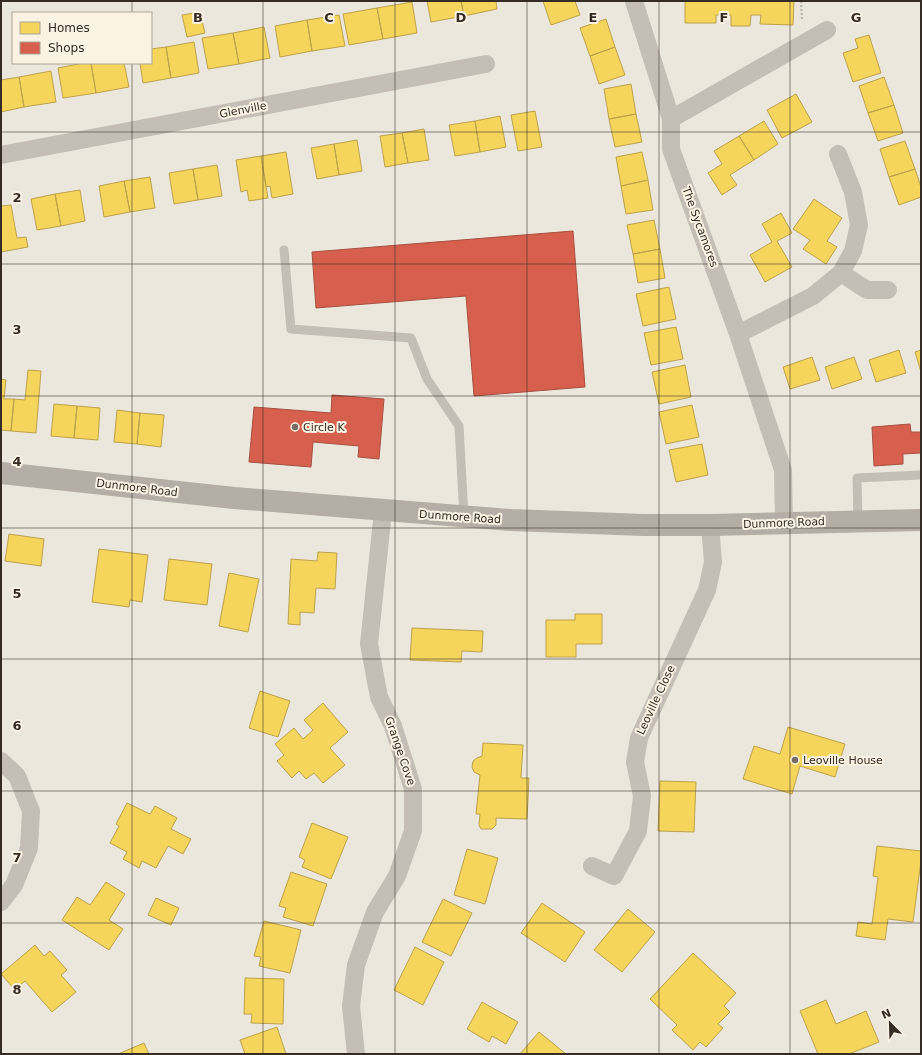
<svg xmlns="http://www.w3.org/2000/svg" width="922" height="1055" font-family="'DejaVu Sans',sans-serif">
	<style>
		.homes { fill: #f6d55c; stroke: #bca24c }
		.shops { fill: #d6604d; stroke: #a65041 }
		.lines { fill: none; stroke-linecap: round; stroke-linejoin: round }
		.path { stroke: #bdb7ae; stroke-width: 2.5; stroke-dasharray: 2 2; stroke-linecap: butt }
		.lane { stroke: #c4beb6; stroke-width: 9 }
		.street { stroke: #c4beb6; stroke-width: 18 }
		.secondary { stroke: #b5aea7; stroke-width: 22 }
		.grid { fill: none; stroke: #352c25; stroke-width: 1; stroke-opacity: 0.55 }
		.poi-dot { fill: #756d65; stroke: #faf2e3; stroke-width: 1.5 }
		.labels { text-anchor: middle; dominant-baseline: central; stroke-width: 4; stroke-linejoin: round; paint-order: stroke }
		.street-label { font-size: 11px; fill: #352c25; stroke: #faf2e3 }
		.poi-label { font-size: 11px; fill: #352c25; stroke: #faf2e3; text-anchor: start }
		.grid-label { font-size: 13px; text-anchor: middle; font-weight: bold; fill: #352c25; stroke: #faf2e3; stroke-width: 4; stroke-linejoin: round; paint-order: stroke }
	</style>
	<rect width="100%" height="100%" fill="#ece7dd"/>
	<path class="homes" d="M427 1H461L464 16 431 22Z
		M461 1H496L497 9 464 16Z
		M543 1H575L580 15 551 25Z
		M685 1H794L793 25 760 24 761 15H751L750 26H731V15H716V23H685Z
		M412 2 417 33 383 39 377 8Z
		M377 8 383 39 349 45 343 14Z
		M200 12 205 33 187 37 182 15Z
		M339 15 345 46 312 51 307 20Z
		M606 19 615 47 590 56 580 28Z
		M307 20 312 51 280 57 275 26Z
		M264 27 270 58 239 64 233 33Z
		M233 33 239 64 208 69 202 38Z
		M869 35 881 73 853 82 843 53 858 48 855 39Z
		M194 42 199 73 171 78 166 47Z
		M166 47 171 78 143 83 140 63H151V49Z
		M615 47 625 75 599 84 590 56Z
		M83 63H91L96 93 63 98 58 68Z
		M91 63H124L129 87 96 93Z
		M51 71 56 102 24 107 19 77Z
		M19 77 24 107 1 112V80Z
		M884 77 894 105 868 113 859 86Z
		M631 84 636 114 609 119 604 89Z
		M796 94 812 122 782 138 767 110Z
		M894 105 903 133 878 141 868 113Z
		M535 111 542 147 518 151 511 115Z
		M636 114 642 142 615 147 609 119Z
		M500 116 506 147 480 152 475 121Z
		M475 121 480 152 455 156 449 125Z
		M764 121 778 144 754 160 739 136Z
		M424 129 429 160 408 163 402 133Z
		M402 133 408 163 385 167 380 136Z
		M739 136 754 160 730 175 737 185 722 195 708 173 722 164 714 151Z
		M357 140 362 171 339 175 334 144Z
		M905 141 915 169 889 177 880 149Z
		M334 144 339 175 317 179 311 148Z
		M286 152 293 194 272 198 270 186 266 187 261 156Z
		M642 152 648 180 621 186 616 157Z
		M261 156 268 198 249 201 247 190 241 192 236 160Z
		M217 165 222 196 198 200 193 169Z
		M193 169 198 200 174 204 169 173Z
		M915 169 921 187V197L899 205 889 177Z
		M150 177 155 208 130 212 124 181Z
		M648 180 653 210 626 214 621 186Z
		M124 181 130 212 104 217 99 186Z
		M80 190 85 221 61 226 55 194Z
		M55 194 61 226 37 230 31 199Z
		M814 199 842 218 827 241 837 247 826 264 803 249 810 240 793 229Z
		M11 205 17 238 26 237 28 247 1 252V206Z
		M781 213 792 233 777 241 792 267 765 282 750 255 772 242 762 224Z
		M654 220 660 249 633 254 627 225Z
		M660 249 665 278 638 283 633 254Z
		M669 287 676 319 643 326 636 294Z
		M676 327 683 359 651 365 644 333Z
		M899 350 906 373 876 382 869 360Z
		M921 350V372L915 352Z
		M812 357 820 380 790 389 783 367Z
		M854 357 862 379 832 389 825 367Z
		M685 365 691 397 659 404 652 372Z
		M28 370 41 371 36 433 11 431 14 399 25 400Z
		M1 379 6 380 4 399H14L11 431 1 430Z
		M54 404 77 406 74 438 51 436Z
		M692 405 699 437 666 444 659 412Z
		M77 406 100 408 98 440 74 438Z
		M117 410 140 413 137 444 114 442Z
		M140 413 164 415 161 447 137 444Z
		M702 444 708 475 676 482 669 450Z
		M9 534 44 539 41 566 5 561Z
		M99 549 148 555 142 602 130 600 129 607 92 602Z
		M318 552 337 553 335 589 316 588 314 613 300 612V625L288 624 291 559 317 561Z
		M169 559 212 564 207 605 164 600Z
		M229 573 259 579 248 632 219 626Z
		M575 614H602V644H576V657H546V620H575Z
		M412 628 483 631 482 652 462 651 461 662 410 660Z
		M260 691 290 701 278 737 249 728Z
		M323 703 348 732 330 748 345 765 323 783 314 773 306 779 299 771 292 778 277 761 284 755 275 744 294 728 303 739 313 730 304 720Z
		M788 727 845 744 835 777 800 766 792 794 743 779 754 746 780 754Z
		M483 743 523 745 521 778H529L527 819 496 818V825L492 829H481L479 825 480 814H476L480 775 474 772 472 767 473 761 477 758 482 756Z
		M660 781 696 782 694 832 658 831Z
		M127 803 150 814 155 806 177 818 171 829 191 839 183 854 168 846 156 868 142 861 139 868 123 859 127 852 110 843 119 826 116 824Z
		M312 823 348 837 331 879 302 867 305 860 299 857Z
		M877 846 921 851V861L913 922 888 919 885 940 856 936 858 922 872 924 878 877 873 876Z
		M467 849 498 858 485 904 454 895Z
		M291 872 327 884 313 926 283 917 286 908 279 906Z
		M106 882 125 894 109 920 123 929 109 950 62 920 77 897 90 905Z
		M156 898 179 908 171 925 148 915Z
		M443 899 472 913 451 956 422 942Z
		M542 903 585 932 565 962 521 933Z
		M628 909 655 932 622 972 594 950Z
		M264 921 301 930 290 973 259 966 261 957 254 956Z
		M35 945 44 956 50 951 67 970 61 975 76 992 52 1012 25 981 15 990 1 974Z
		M415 947 444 962 423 1005 394 990Z
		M693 953 736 993 724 1006 730 1012 718 1024 723 1028 706 1047 700 1042 693 1050 672 1030 677 1025 650 999Z
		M245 978 284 979 283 1024 251 1023 252 1014H244Z
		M826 1000 836 1024 866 1011 879 1042 849 1054H818L800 1011Z
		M482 1002 518 1022 506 1044 492 1036 489 1042 467 1029Z
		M277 1027 286 1054H245L240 1040Z
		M539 1032 566 1054H520Z
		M144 1043 149 1054H118Z"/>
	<path class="shops" d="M573 231 585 387 474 396 466 296 316 308 312 252Z
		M332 395 384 399 379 459 358 457 359 446 313 442 311 467 249 462 254 407 331 413Z
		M910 424 911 432H921V453L903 454V464L874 466 872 427Z"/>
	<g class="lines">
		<path class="path" d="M801 1 802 20"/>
		<path class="lane" d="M284 250 291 329 411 338 427 379 459 426 464 517
			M858 521 857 478 921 475"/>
		<path class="street" d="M634 1 671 119V149L738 334 783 470 784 523
			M671 119 827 30
			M1 155 486 64
			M841 273 867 290H888
			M738 334 813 296 841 273 853 251 859 225 853 192 838 154
			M1 761 17 776 31 811 29 848 14 885 1 902
			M592 866 614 876 638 831 642 796 635 762 639 738 707 590 713 562 710 525
			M356 1054 351 1006 356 965 375 912 397 876 413 831V789L393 726 379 697 369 644 383 511"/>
		<path class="secondary" d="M1 473 234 498 511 520 644 525H710L921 520"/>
	</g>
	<path class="grid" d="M132 1V13M263 1V1054M395 1V1054M527 1V1054M659 1V1054M790 1V1054M132 63V1054M1 132H921M1 264H921M1 396H921M1 528H921M1 659H921M1 791H921M1 923H921"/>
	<g class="poi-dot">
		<circle cx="295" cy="427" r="4"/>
		<circle cx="795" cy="760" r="4"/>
	</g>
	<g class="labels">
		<g class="street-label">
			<text transform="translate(243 110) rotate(-11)">Glenville</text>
			<text transform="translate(700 227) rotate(70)">The Sycamores</text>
			<text transform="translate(137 488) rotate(7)">Dunmore Road</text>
			<text transform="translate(460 517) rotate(4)">Dunmore Road</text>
			<text transform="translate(784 523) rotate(-2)">Dunmore Road</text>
			<text transform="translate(656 700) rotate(-65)">Leoville Close</text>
			<text transform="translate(400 751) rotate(71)">Grange Cove</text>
		</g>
		<g class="poi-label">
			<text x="303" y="427">Circle K</text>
			<text x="803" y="760">Leoville House</text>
		</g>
	</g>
	<g class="grid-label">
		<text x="198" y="22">B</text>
		<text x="329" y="22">C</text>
		<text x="461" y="22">D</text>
		<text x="593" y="22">E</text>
		<text x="724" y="22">F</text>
		<text x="856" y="22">G</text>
		<text x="17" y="202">2</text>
		<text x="17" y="334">3</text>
		<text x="17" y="466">4</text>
		<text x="17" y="598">5</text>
		<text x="17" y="730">6</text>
		<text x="17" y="862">7</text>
		<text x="17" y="994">8</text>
	</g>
	<rect width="922" height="1055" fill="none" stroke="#352c25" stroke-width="4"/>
	<rect x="12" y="12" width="140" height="52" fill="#faf2e3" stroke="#aba397"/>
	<rect x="20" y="22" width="20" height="12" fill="#f6d55c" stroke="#aba397"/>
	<text x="48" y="32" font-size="12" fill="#352c25">Homes</text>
	<rect x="20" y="42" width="20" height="12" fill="#d6604d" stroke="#aba397"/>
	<text x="48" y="52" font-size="12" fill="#352c25">Shops</text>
	<g transform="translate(890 1023) rotate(337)" stroke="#faf2e3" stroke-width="3" paint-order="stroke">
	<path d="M0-3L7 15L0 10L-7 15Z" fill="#352c25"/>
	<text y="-6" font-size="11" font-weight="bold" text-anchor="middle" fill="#352c25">N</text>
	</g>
</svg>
